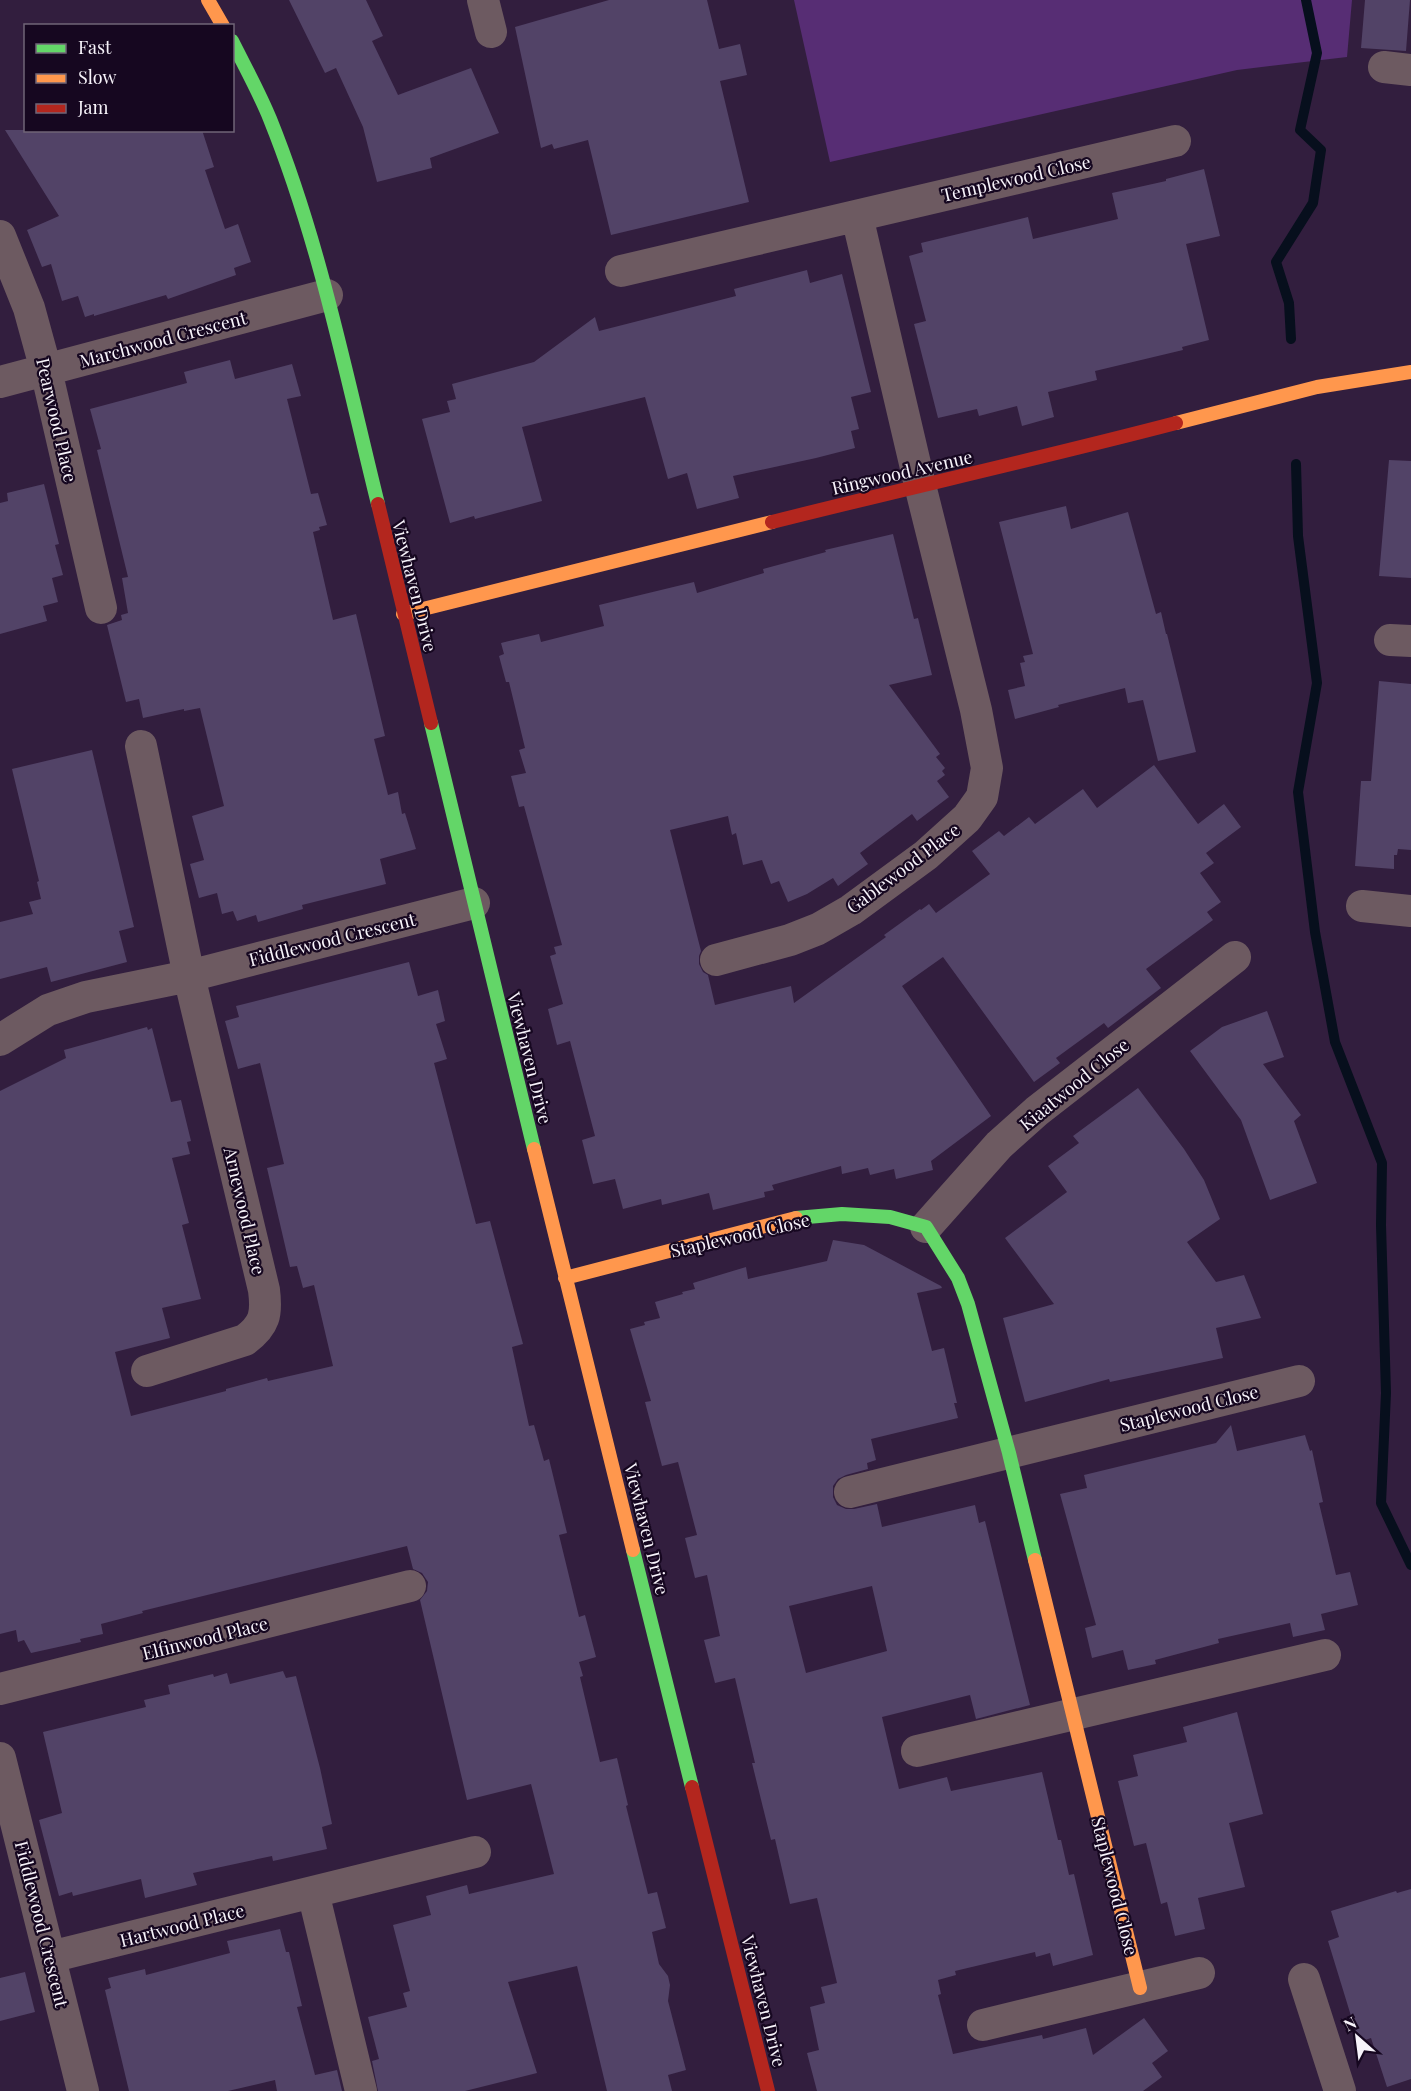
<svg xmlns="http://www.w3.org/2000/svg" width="1411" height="2091" font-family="'Playfair Display',serif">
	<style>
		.green { fill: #572d74 }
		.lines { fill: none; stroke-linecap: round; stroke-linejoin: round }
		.stream { stroke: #070f1d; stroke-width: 10 }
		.building { fill: #524367; fill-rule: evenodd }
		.street { stroke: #6d5a61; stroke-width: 32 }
		.fast { stroke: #63d668; stroke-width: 14 }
		.slow { stroke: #ff974d; stroke-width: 14 }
		.jam { stroke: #b3261e; stroke-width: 14 }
		.labels { text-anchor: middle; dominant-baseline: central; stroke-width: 4.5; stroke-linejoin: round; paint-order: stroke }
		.street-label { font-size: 18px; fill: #f7f3fa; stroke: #160720 }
	</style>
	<rect width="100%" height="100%" fill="#321e3e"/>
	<path class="green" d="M794 0H1352L1347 57 1237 70 830 162Z"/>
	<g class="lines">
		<path class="stream" d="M1291 339 1289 303 1276 262 1313 203 1321 150 1300 130 1317 53 1306 0
			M1296 464 1298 536 1317 683 1298 792 1315 932 1335 1042 1382 1163 1381 1225 1386 1393 1381 1503 1411 1565"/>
	</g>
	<path class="building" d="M289 0H366L383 36 372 41 398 95 471 68 499 133 430 158 432 168 377 182 363 127 336 68 325 73Z
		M609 0H707L719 49 740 44 747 75 720 81 749 202 611 235 588 140 554 149 552 144 541 148 515 27Z
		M1365 0H1410L1406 51 1361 48Z
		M5 130H202L214 167 205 170 225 229 238 224 251 262 234 268 236 275 168 299 166 295 94 316V314L85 317 78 296 62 301 51 264 42 267 27 230 59 216Z
		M1204 169 1220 236 1186 244 1209 340 1182 347 1183 350 1095 371 1097 380 1048 392 1054 417 1022 426 1017 406 979 416 977 409 938 418 914 324 926 321 909 256 923 252 921 243 1028 217 1033 239 1118 219 1112 193 1166 181V179Z
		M807 270 810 283 842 274 871 392 851 397 859 429 851 431 855 448 816 458 733 476 739 498 697 509 687 473 668 479 645 397 522 427 542 501 475 519 474 516 450 523 422 419 450 412 447 401 456 399 452 384 534 362 595 317 599 331 736 296 734 289Z
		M230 360 235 379 292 364 301 396 287 399 311 494 318 493 327 525 319 527 320 530 313 532 333 620 356 614 385 736 374 739 388 795 398 792 402 814 405 813 416 849 380 859 386 884 302 905 303 909 258 922 256 915 237 921 233 911 222 914 217 893 199 898 190 864 204 860 192 816 224 806 200 708 184 711V709L143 718 139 699 126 702 107 625 122 620 121 615 128 613 122 578 128 577 97 450 101 449 90 409 187 383 184 372Z
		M1389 460 1411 461V578L1379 576Z
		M44 484 59 544 55 545 63 575 52 578 58 602 43 606 47 621 0 634V503L8 501 7 493Z
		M1066 506 1071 529 1128 512 1156 614 1161 612 1166 634H1167L1196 752 1158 761 1143 700 1128 703 1125 688 1058 705 1059 707 1015 719 1008 690 1025 686 1020 663 1025 662 1023 656 1033 654 999 522Z
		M893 534 914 619 918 618 932 675 889 685 940 754 936 757 945 768 942 771 945 775 937 781 949 797 917 821 912 814 860 853 868 864 838 886 833 878 807 894 788 902 779 881 771 884 762 860 743 865 736 833 732 835 728 816 670 830 701 951 699 956V964L703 972 708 975 715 1005 791 986 794 1003 886 937 884 935 920 909 921 910 929 904 936 913 990 874 972 851 999 831 1004 836 1029 817 1035 824 1083 789 1097 808 1154 765 1198 824 1224 804 1241 827 1206 853 1214 863 1200 873 1221 902 1207 912 1213 920 1146 969 1161 988 1108 1028 1104 1023 1056 1058 1060 1063 1034 1082 943 957 902 986 991 1116 931 1161 933 1170 896 1179 894 1169 870 1175 868 1168 842 1174 841 1166 772 1185 774 1190 764 1192 765 1197 713 1210 709 1193 662 1205 661 1199 623 1209 615 1179 593 1184 582 1140 595 1136 570 1041 557 1045 548 1009 563 1004 550 956 556 954 554 947 562 945 524 806 519 807 511 776 526 773 519 750 525 748 509 682H506L499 656 504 654 501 643 539 634 541 642 604 626 599 605 694 582 697 593 764 573 763 569 826 552 825 550Z
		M1379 681 1411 684V850L1398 849 1397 855H1394V869L1355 866 1361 781H1371Z
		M92 750 134 927 119 931 127 962 51 982 47 967 0 979V922L33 914 29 902 41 899 37 882 39 881 12 769Z
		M409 962 418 996 438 990 445 1021 436 1024 447 1059 434 1063 476 1224 490 1221 523 1344 512 1347 529 1426 534 1425 544 1461 549 1459 567 1533 559 1535 579 1617 585 1615 596 1657 579 1662 583 1676 580 1677 600 1762 617 1758 628 1805 626 1806 648 1894 657 1892 666 1928 652 1932 659 1964 668 1976 670 1985 668 2001 686 2070 668 2075 672 2091H607L577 1966 508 1982 537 2073 465 2091H378L372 2061 379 2059 368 2017 407 2007 403 1993 410 1991 393 1925 431 1915 426 1896 467 1885 469 1894 554 1874 531 1784 467 1800 420 1600 427 1591 428 1582 422 1573 413 1569 407 1546 142 1611 143 1613 101 1624 103 1634 80 1639 81 1642 31 1653 24 1640 18 1642 16 1630 0 1634V1091L66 1058 64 1050 147 1027 148 1030 152 1028 171 1102 181 1100 191 1141 187 1142 190 1154 172 1158 189 1223 182 1225 201 1299 162 1308 170 1338 115 1352 131 1416 226 1391V1389L267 1378 268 1381 333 1366 314 1285 303 1288 297 1266 290 1267 267 1168 284 1164 260 1063 238 1069 225 1021 239 1017 236 1006Z
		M1267 1011 1284 1057 1263 1064 1301 1115 1294 1121 1317 1183 1270 1200 1241 1120 1190 1051 1222 1027Z
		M1138 1088 1184 1149 1204 1180 1220 1219 1187 1242 1216 1282 1244 1275 1261 1318 1216 1328 1223 1358 1110 1382 1109 1379 1025 1402 1003 1318 1054 1304 1005 1238 1067 1192 1048 1166 1079 1143 1073 1136Z
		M833 1240 864 1245 941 1286 942 1288 917 1293 932 1351 944 1348 957 1403H954L958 1418 871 1439 876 1460 867 1463 868 1469 846 1475 838 1479 833 1486V1497L837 1505 846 1509H854L877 1504 882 1527 975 1505 979 1523 985 1521 1030 1705 976 1719 970 1695 882 1717 899 1789 947 1777 951 1791 1042 1772 1058 1840H1061L1069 1875 1074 1874 1093 1955 1053 1966 1050 1953 1036 1957 1035 1952 955 1971 956 1975 938 1980 941 1994 938 1995 953 2054 1042 2035 1043 2039 1086 2028 1093 2055 1144 2018 1168 2051 1152 2063 1162 2077 1143 2091H817L807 2053 819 2050 810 2007 825 2003 821 1987 837 1983 817 1898 790 1904 775 1839 771 1840 752 1763H755L735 1678 715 1683 704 1640 720 1636 707 1575 695 1578 685 1538 697 1535 678 1462 662 1466 645 1402 651 1401 630 1329 645 1325 644 1322 660 1318 655 1302 683 1294 682 1292 695 1289 693 1283 746 1267 748 1279 827 1261ZM872 1586 887 1651 806 1673 789 1606Z
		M1231 1425 1237 1451 1305 1435 1310 1451 1312 1450 1323 1502 1319 1503 1336 1575 1350 1572 1358 1605 1321 1614 1325 1630 1293 1637 1290 1623 1218 1639 1219 1643 1155 1660 1156 1664 1128 1670 1123 1650 1092 1658 1085 1628 1096 1625 1060 1494 1087 1488 1084 1475 1216 1443Z
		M283 1671 286 1678 296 1676 320 1768 332 1824 322 1827 327 1849 273 1861 272 1856 193 1873 197 1885 145 1898 141 1879 73 1896 72 1892 59 1896 39 1820 62 1813 43 1732 146 1707 144 1700 170 1694 168 1685 213 1674 214 1677 227 1673 230 1684Z
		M1237 1712 1263 1814 1229 1823 1245 1887 1198 1898 1205 1929 1175 1936 1167 1902 1161 1904 1146 1843 1134 1846 1118 1781 1138 1776 1133 1755 1187 1742 1183 1727Z
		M1411 1889V2079L1387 2087 1371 2038 1359 2042 1328 1941 1339 1937 1331 1911 1396 1891 1397 1893Z
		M280 1929 286 1952H289L302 2006 297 2007 315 2075 337 2070 342 2091H277L275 2080 228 2091H129L105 1990 111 1988 108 1978 145 1969 146 1975 230 1953 227 1941Z
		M25 1972 35 2012 0 2021V1978Z"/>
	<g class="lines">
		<path class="street" d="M483 0 491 32
			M1384 67 1411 70
			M0 236 29 308 46 370 101 608
			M621 271 1175 141
			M0 382 327 295
			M1390 640 1411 641
			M141 746 189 976 264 1290C267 1314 265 1325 245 1340L147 1371
			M1362 906 1411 911
			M716 960 790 940 818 929 851 910 926 855 967 818 982 797 987 768 976 710 920 485 857 216
			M0 1040 48 1010 86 997 189 976 474 903
			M926 1227 999 1145 1037 1111 1235 957
			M850 1492 1299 1381
			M0 1689 410 1586
			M917 1751 1325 1655
			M0 1758 83 2091
			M313 1892 361 2091
			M50 1957 475 1852
			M1304 1979 1340 2091
			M983 2025 1199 1973"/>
		<path class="fast" d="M232 41C245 67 259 92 270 119 320 243 346 375 378 504
			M431 723 534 1149
			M796 1218 842 1214 890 1217 926 1227 958 1278 968 1304 1009 1453 1035 1560
			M633 1550 692 1787"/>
		<path class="slow" d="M208 0 223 26
			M1176 423 1317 387 1411 372
			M403 614 772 522
			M534 1149 633 1550
			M565 1278 796 1218
			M1035 1560 1140 1988"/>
		<path class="jam" d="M378 504 431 723
			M772 522C907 488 1042 458 1176 423
			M692 1787 768 2091"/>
	</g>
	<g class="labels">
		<g class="street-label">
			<text transform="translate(1016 178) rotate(-13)">Templewood Close</text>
			<text transform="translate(163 339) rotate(-15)">Marchwood Crescent</text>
			<text transform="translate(57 420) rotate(77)">Pearwood Place</text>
			<text transform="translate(902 472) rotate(-13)">Ringwood Avenue</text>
			<text transform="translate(415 586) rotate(76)">Viewhaven Drive</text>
			<text transform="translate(903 868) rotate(-37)">Gablewood Place</text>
			<text transform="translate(332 939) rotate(-14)">Fiddlewood Crescent</text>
			<text transform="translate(530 1058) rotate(76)">Viewhaven Drive</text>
			<text transform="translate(1074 1084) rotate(-39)">Kiaatwood Close</text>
			<text transform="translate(245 1211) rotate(77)">Arnewood Place</text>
			<text transform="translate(740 1235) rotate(-13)">Staplewood Close</text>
			<text transform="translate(1189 1408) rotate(-14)">Staplewood Close</text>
			<text transform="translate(647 1529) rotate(76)">Viewhaven Drive</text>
			<text transform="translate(205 1638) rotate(-14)">Elfinwood Place</text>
			<text transform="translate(1115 1886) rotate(76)">Staplewood Close</text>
			<text transform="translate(42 1924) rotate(76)">Fiddlewood Crescent</text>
			<text transform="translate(182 1925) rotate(-14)">Hartwood Place</text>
			<text transform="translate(764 2001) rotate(76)">Viewhaven Drive</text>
		</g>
	</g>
	<rect x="24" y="24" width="210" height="108" fill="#160720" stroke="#706577" stroke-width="1.5"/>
	<rect x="36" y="44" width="30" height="9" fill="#63d668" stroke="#706577" stroke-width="1.5"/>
	<text x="78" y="54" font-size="18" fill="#f7f3fa">Fast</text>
	<rect x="36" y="74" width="30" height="9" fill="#ff974d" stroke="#706577" stroke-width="1.5"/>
	<text x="78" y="84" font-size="18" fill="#f7f3fa">Slow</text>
	<rect x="36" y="104" width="30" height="9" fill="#b3261e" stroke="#706577" stroke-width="1.5"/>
	<text x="78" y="114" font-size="18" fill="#f7f3fa">Jam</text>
	<g transform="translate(1357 2037) rotate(332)" stroke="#160720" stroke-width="4.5" paint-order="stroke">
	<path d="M0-4.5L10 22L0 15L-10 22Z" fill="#f7f3fa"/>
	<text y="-9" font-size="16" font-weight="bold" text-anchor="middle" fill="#f7f3fa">N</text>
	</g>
</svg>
